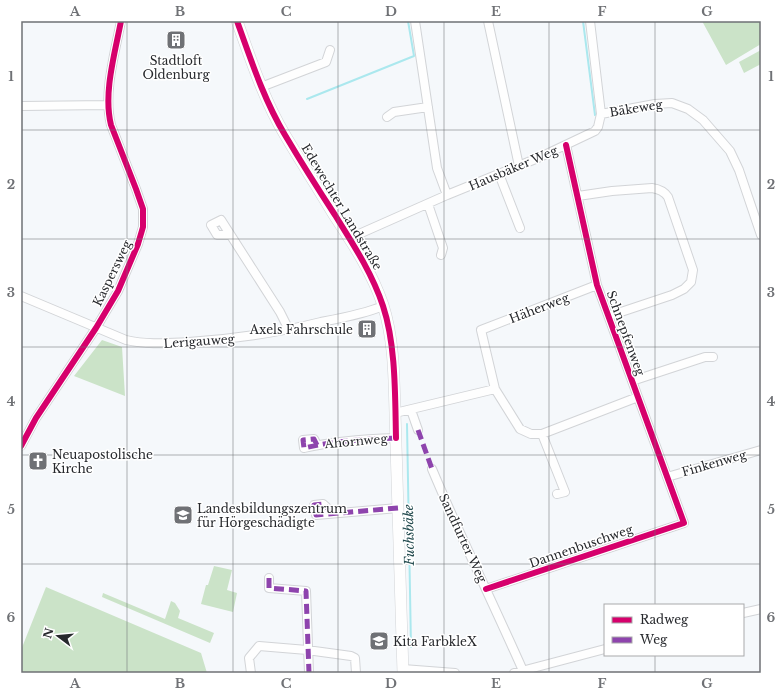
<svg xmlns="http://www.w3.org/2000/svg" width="782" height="694" font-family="'Libre Baskerville',serif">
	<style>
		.green { fill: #cbe3c8 }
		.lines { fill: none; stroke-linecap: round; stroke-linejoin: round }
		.stream { stroke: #abe8ee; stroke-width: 2 }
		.minor-casing { stroke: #d2d4d7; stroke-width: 10 }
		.major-casing { stroke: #d2d4d7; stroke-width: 12 }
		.minor { stroke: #fefefe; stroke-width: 8 }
		.major { stroke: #fefefe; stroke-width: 11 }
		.quiet { stroke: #8e44ad; stroke-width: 5; stroke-dasharray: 10 5; stroke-linecap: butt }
		.cycleway-casing { stroke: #fff; stroke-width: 8 }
		.cycleway { stroke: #d6006c; stroke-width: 6 }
		.grid { fill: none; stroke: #6f7175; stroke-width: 1; stroke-opacity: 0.55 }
		.labels { text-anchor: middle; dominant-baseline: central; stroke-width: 3; stroke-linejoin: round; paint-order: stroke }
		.poi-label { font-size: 12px; fill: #27292d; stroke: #fff; text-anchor: start }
		.street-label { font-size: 12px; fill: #27292d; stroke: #fff }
		.water-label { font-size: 13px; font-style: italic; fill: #244c50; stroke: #fff }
		.neatline { fill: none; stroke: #6f7175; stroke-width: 1.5 }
		.grid-label { font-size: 13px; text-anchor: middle; font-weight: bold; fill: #6f7175 }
	</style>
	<rect width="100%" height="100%" fill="#f5f8fb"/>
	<path class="green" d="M702 21H761V44L726 65Z
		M761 50V64L744 73 739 62Z
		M102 340 122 347 125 396 74 376Z
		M214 566 232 570 227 590 237 593 233 612 201 604 206 585H208Z
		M46 587 201 653 207 673H21V650Z
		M103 593 165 619 171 601 175 603 180 611 178 618 214 633 210 643 102 597Z"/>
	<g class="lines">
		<path class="stream" d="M583 21 595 115
			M307 99 414 56 408 21
			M407 424 411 647"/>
		<g class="minor-casing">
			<path id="minor" d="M415 21 437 168 447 195
				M488 21 519 166
				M261 87 326 62 330 50
				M21 106 108 105
				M601 114 655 104 672 103 688 109 703 120 730 151 739 170 761 235
				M387 117 394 112 428 107
				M499 174 520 228
				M578 196 612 191 652 188C659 189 664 191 668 197L693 270 691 282 684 289 672 295 609 316
				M428 204 443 248 441 255
				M230 235H217L211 225 221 220 280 312 289 330
				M350 238 447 195 538 158 595 131 598 127 601 114 590 21
				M597 285 481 330 495 389 520 429 531 434H542L638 397
				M21 296 126 340C147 345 168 343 189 342 235 339 277 333 321 322 342 318 364 314 383 306
				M632 381 705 357H713
				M411 410 418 430
				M395 413 495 389
				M542 434 565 492 557 494
				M317 445 314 439 303 440 304 448C334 441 365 439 396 438
				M21 446 36 418 96 328 118 291 138 244 143 227V209L136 189 111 125C103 93 115 53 121 21
				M432 469C461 538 494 605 524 673
				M667 477 761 450
				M333 513 323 504 314 505 316 515 398 508
				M269 578V588L306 591 309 673
				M486 589 684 523 597 285 566 145
				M743 613 761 609
				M403 669 455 673
				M251 673 249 658 259 646 307 650 351 656 355 658 356 673
				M514 673 605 649"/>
		</g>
		<g class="major-casing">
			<path id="major" d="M237 21C251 60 264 100 285 135 301 162 318 188 334 215 353 244 372 272 383 305 394 339 394 377 395 413L403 673"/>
		</g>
		<use href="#minor" class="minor"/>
		<use href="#major" class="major"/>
		<path class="quiet" d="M418 430 432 469
			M317 445 314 439 303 440 304 448C334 441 365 439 396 438
			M333 513 323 504 314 505 316 515 398 508
			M269 578V588L306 591 309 673"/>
		<g class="cycleway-casing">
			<path id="cycleway" d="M237 21C251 60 264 100 285 135 301 162 318 189 335 215 353 244 372 273 383 306 396 345 395 396 396 438
				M21 446 36 418 96 328 118 291 138 244 143 227V209L136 189 111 125C103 93 115 53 121 21
				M486 589 684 523 597 285 566 145"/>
		</g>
		<use href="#cycleway" class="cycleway"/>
	</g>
	<path class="grid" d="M127 21V673M233 21V673M338 21V673M444 21V673M549 21V673M655 21V605M21 130H761M21 239H761M21 347H761M21 455H761M21 564H761M655 655V673"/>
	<defs>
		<g id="building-square" transform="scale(1)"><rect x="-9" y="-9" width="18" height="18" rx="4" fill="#6f7175" stroke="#fff"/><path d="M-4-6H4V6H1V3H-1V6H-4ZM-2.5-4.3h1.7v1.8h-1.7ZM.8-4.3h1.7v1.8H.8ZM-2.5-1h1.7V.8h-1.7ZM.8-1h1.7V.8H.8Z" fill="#fff"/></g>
		<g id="church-square" transform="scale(1)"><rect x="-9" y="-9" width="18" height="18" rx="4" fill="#6f7175" stroke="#fff"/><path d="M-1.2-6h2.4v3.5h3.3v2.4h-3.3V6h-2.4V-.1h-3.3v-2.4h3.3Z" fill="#fff"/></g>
		<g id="school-square" transform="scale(1)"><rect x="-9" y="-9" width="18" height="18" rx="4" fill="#6f7175" stroke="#fff"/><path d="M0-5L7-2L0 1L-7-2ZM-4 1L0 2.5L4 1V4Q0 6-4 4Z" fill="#fff"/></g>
	</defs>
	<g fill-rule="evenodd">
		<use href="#building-square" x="176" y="40"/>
		<use href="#building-square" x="367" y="329"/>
		<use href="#church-square" x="38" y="461"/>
		<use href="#school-square" x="183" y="515"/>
		<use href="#school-square" x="379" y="641"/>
	</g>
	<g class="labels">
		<g class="poi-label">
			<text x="176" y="60" text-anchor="middle">Stadtloft<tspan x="176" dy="14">Oldenburg</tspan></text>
			<text x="353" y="329" text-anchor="end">Axels Fahrschule</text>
			<text x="52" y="454">Neuapostolische<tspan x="52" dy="14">Kirche</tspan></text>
			<text x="197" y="508">Landesbildungszentrum<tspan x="197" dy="14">für Hörgeschädigte</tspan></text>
			<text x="393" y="641">Kita FarbkleX</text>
		</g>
		<g class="street-label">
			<text transform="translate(636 108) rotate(-9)">Bäkeweg</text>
			<text transform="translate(513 168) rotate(-23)">Hausbäker Weg</text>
			<text transform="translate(342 207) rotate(59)">Edewechter Landstraße</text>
			<text transform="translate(112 273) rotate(-64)">Kaspersweg</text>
			<text transform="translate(539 308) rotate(-21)">Häherweg</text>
			<text transform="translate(626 333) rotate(70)">Schnepfenweg</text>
			<text transform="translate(199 341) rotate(-4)">Lerigauweg</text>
			<text transform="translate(356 441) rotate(-5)">Ahornweg</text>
			<text transform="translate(714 463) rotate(-16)">Finkenweg</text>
			<text transform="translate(463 538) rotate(65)">Sandfurter Weg</text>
			<text transform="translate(581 546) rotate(-19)">Dannenbuschweg</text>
		</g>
		<g class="water-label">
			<text transform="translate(409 535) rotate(-91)">Fuchsbäke</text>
		</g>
	</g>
	<rect width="782" height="694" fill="none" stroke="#ffffff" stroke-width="44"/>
	<rect x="604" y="604" width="140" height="52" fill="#ffffff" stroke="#a9a9ab"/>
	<rect x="612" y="617" width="20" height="6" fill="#d6006c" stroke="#a9a9ab"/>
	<text x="640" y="624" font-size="12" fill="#27292d">Radweg</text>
	<rect x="612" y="637" width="20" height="6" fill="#8e44ad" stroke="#a9a9ab"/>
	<text x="640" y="644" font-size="12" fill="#27292d">Weg</text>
	<g transform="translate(58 636) rotate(286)" stroke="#ffffff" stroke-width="3" paint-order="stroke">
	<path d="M0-3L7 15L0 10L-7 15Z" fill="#27292d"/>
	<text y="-6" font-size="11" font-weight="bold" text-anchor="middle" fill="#27292d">N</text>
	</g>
	<rect x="22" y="22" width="738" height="650" class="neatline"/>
	<g class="grid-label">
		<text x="75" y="16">A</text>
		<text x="180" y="16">B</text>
		<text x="286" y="16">C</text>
		<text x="391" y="16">D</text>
		<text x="496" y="16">E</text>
		<text x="602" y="16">F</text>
		<text x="707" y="16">G</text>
		<text x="11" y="81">1</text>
		<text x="771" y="81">1</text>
		<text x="11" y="189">2</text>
		<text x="771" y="189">2</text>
		<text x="11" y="297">3</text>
		<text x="771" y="297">3</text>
		<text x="11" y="406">4</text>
		<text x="771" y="406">4</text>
		<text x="11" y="514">5</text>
		<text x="771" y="514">5</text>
		<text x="11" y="622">6</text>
		<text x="771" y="622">6</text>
		<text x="75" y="688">A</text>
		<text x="180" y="688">B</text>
		<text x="286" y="688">C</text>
		<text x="391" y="688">D</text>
		<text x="496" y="688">E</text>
		<text x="602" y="688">F</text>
		<text x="707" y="688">G</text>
	</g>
</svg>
